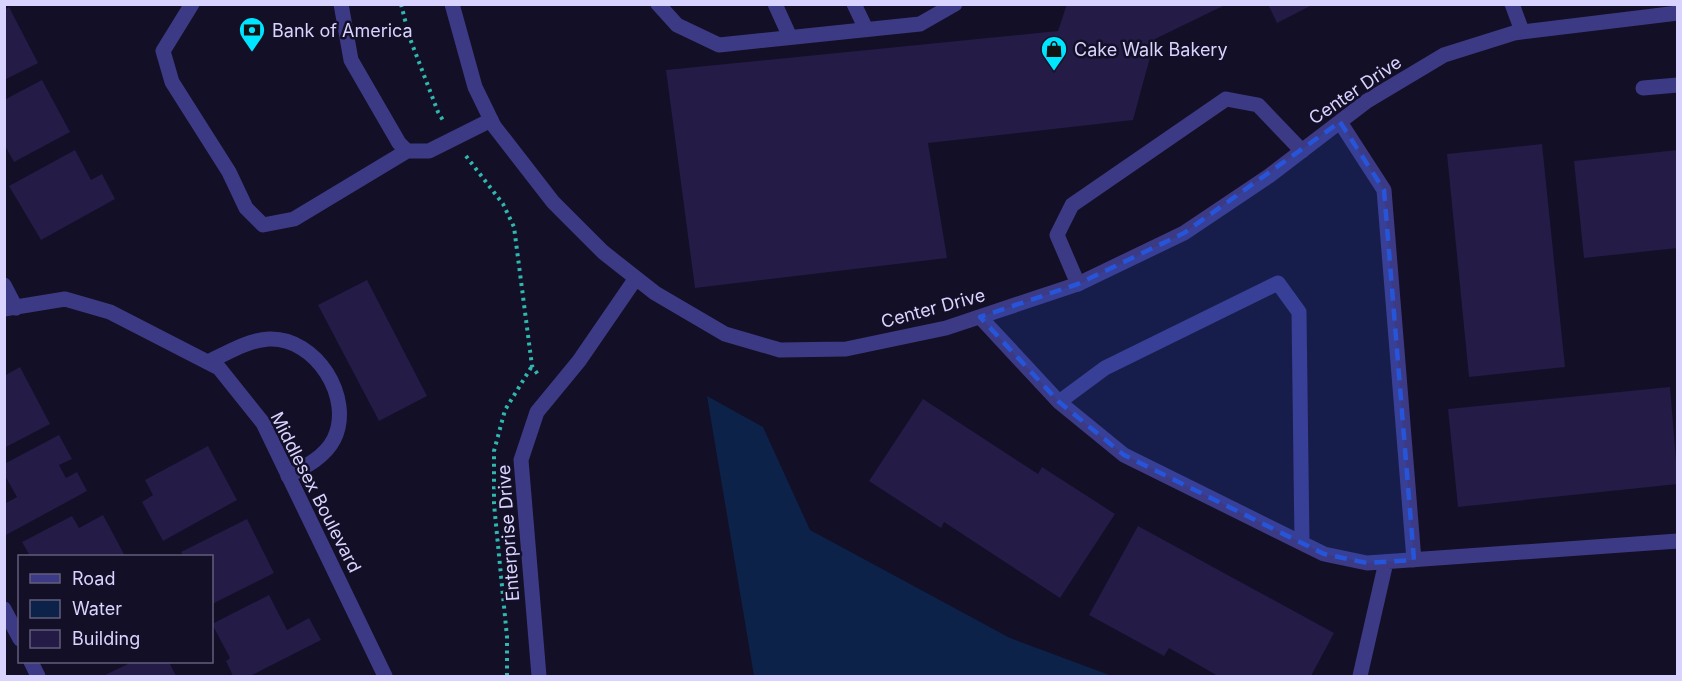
<svg xmlns="http://www.w3.org/2000/svg" width="1682" height="681" font-family="Inter,sans-serif">
	<style>
		.water { fill: #0c2248 }
		.building { fill: #241b47 }
		.lines { fill: none; stroke-linecap: round; stroke-linejoin: round }
		.path { stroke: #2fb8b0; stroke-width: 4; stroke-dasharray: 3 4.5; stroke-linecap: butt }
		.service { stroke: #3d3a85; stroke-width: 15 }
		.minor { stroke: #3d3a85; stroke-width: 15 }
		.marked { fill: #2655da; fill-opacity: 0.2; stroke: #2655da; stroke-width: 4.5; stroke-dasharray: 12 8; stroke-linejoin: round }
		.labels { text-anchor: middle; dominant-baseline: central; stroke-width: 5; stroke-linejoin: round; paint-order: stroke }
		.poi-label { font-size: 18px; fill: #d9d4ff; stroke: #130f26; text-anchor: start }
		.street-label { font-size: 18px; fill: #d9d4ff; stroke: #130f26 }
	</style>
	<rect width="100%" height="100%" fill="#130f26"/>
	<path class="water" d="M707 396 763 427 810 530 1010 638 1112 676H754Z"/>
	<path class="building" d="M1067 4H1227L1155 39 1133 120 928 143 947 258 695 288 666 70 1058 31Z
		M1268 4H1314L1277 23Z
		M9 7 38 63 4 80V10Z
		M42 80 70 132 14 162 4 144V100Z
		M1542 144 1565 367 1469 377 1447 154Z
		M75 150 91 180 102 174 115 199 41 240 9 186Z
		M1678 150V248L1584 258 1574 161Z
		M367 280 427 396 379 421 318 305Z
		M20 367 50 424 4 448V376Z
		M1670 387 1678 484 1458 507 1448 409Z
		M923 399 1038 474 1042 467 1115 514 1060 598 944 522 941 528 869 481Z
		M59 435 72 459 59 465 66 478 77 472 87 491 4 536V504L17 497 4 474V464Z
		M208 446 237 500 163 541 142 502 153 495 145 480Z
		M103 515 125 556H30L22 542 72 516 79 528Z
		M247 519 274 573 212 604V556H183L181 552Z
		M1138 526 1334 633 1311 676H1218L1169 648 1164 656 1089 615Z
		M269 595 287 630 309 618 321 640 250 676H233L226 661 230 658 212 624Z
		M132 662H169L176 676H103Z"/>
	<g class="lines">
		<path class="path" d="M401 4 409 36 438 112 444 122
			M466 156 503 204 514 227 532 366 539 376
			M507 676V637L494 504V451L505 410 532 366"/>
		<path class="service" d="M192 4 163 51 172 82 229 172 246 208 263 225 294 219 407 151H429L491 120
			M341 4 351 60 399 143 407 151
			M775 4 790 37
			M854 4 866 29
			M1643 88 1678 85
			M1078 284 1057 235 1072 205 1226 99 1258 105 1302 151
			M208 362C227 353 248 340 269 339 316 337 354 398 334 439 325 457 305 467 288 476"/>
		<path class="minor" d="M452 4 475 87 494 126 553 202 603 252 655 293 725 334 780 350 846 349 946 328 1078 284 1184 233 1269 176 1367 101 1444 55 1514 33 1678 13
			M658 4 677 25 719 45 920 24 955 4
			M1512 4 1522 31
			M1340 122 1384 190 1414 560
			M4 285 16 308
			M4 309 65 299 110 312 219 368 263 423 385 676
			M980 317 1059 402 1124 455 1324 554 1367 563 1678 541
			M1059 402 1105 368 1278 283 1299 312 1302 543
			M4 609 20 639
			M31 662 38 676
			M539 676 521 460 537 412 579 361 636 278
			M1360 676 1386 562"/>
	</g>
	<path class="marked" d="M1340 122 1384 190 1414 560 1367 563 1324 554 1124 455 1059 402 980 317 1078 284 1184 233Z"/>
	<defs>
		<g id="bank-pin" transform="scale(1.35)"><path d="M0 17L-7.5 6A9.5 9.5 0 1 1 7.5 6Z" fill="#00e5ff" stroke="#130f26"/><path d="M-6-4H6V4H-6ZM0-2.3a2.3 2.3 0 1 0 0 4.6a2.3 2.3 0 1 0 0-4.6Z" fill="#111"/></g>
		<g id="shop-pin" transform="scale(1.35)"><path d="M0 17L-7.5 6A9.5 9.5 0 1 1 7.5 6Z" fill="#00e5ff" stroke="#130f26"/><path d="M-5-2.5h2.3a2.7 3.5 0 0 1 5.4 0H5L5.5 6h-11ZM-1.5-2.5h3a1.5 2.3 0 0 0-3 0Z" fill="#111"/></g>
	</defs>
	<g fill-rule="evenodd">
		<use href="#bank-pin" x="252" y="30"/>
		<use href="#shop-pin" x="1054" y="49"/>
	</g>
	<g class="labels">
		<g class="poi-label">
			<text x="272" y="30">Bank of America</text>
			<text x="1074" y="49">Cake Walk Bakery</text>
		</g>
		<g class="street-label">
			<text transform="translate(1355 90) rotate(-34)">Center Drive</text>
			<text transform="translate(933 308) rotate(-15)">Center Drive</text>
			<text transform="translate(316 492) rotate(63)">Middlesex Boulevard</text>
			<text transform="translate(508 533) rotate(-94)">Enterprise Drive</text>
		</g>
	</g>
	<rect width="1682" height="681" fill="none" stroke="#d9d4ff" stroke-width="12"/>
	<rect x="18" y="555" width="195" height="108" fill="#130f26" stroke="#625e7d" stroke-width="1.5"/>
	<rect x="30" y="574" width="30" height="9" fill="#3d3a85" stroke="#625e7d" stroke-width="1.5"/>
	<text x="72" y="585" font-size="18" fill="#d9d4ff">Road</text>
	<rect x="30" y="600" width="30" height="18" fill="#0c2248" stroke="#625e7d" stroke-width="1.5"/>
	<text x="72" y="615" font-size="18" fill="#d9d4ff">Water</text>
	<rect x="30" y="630" width="30" height="18" fill="#241b47" stroke="#625e7d" stroke-width="1.5"/>
	<text x="72" y="645" font-size="18" fill="#d9d4ff">Building</text>
</svg>
